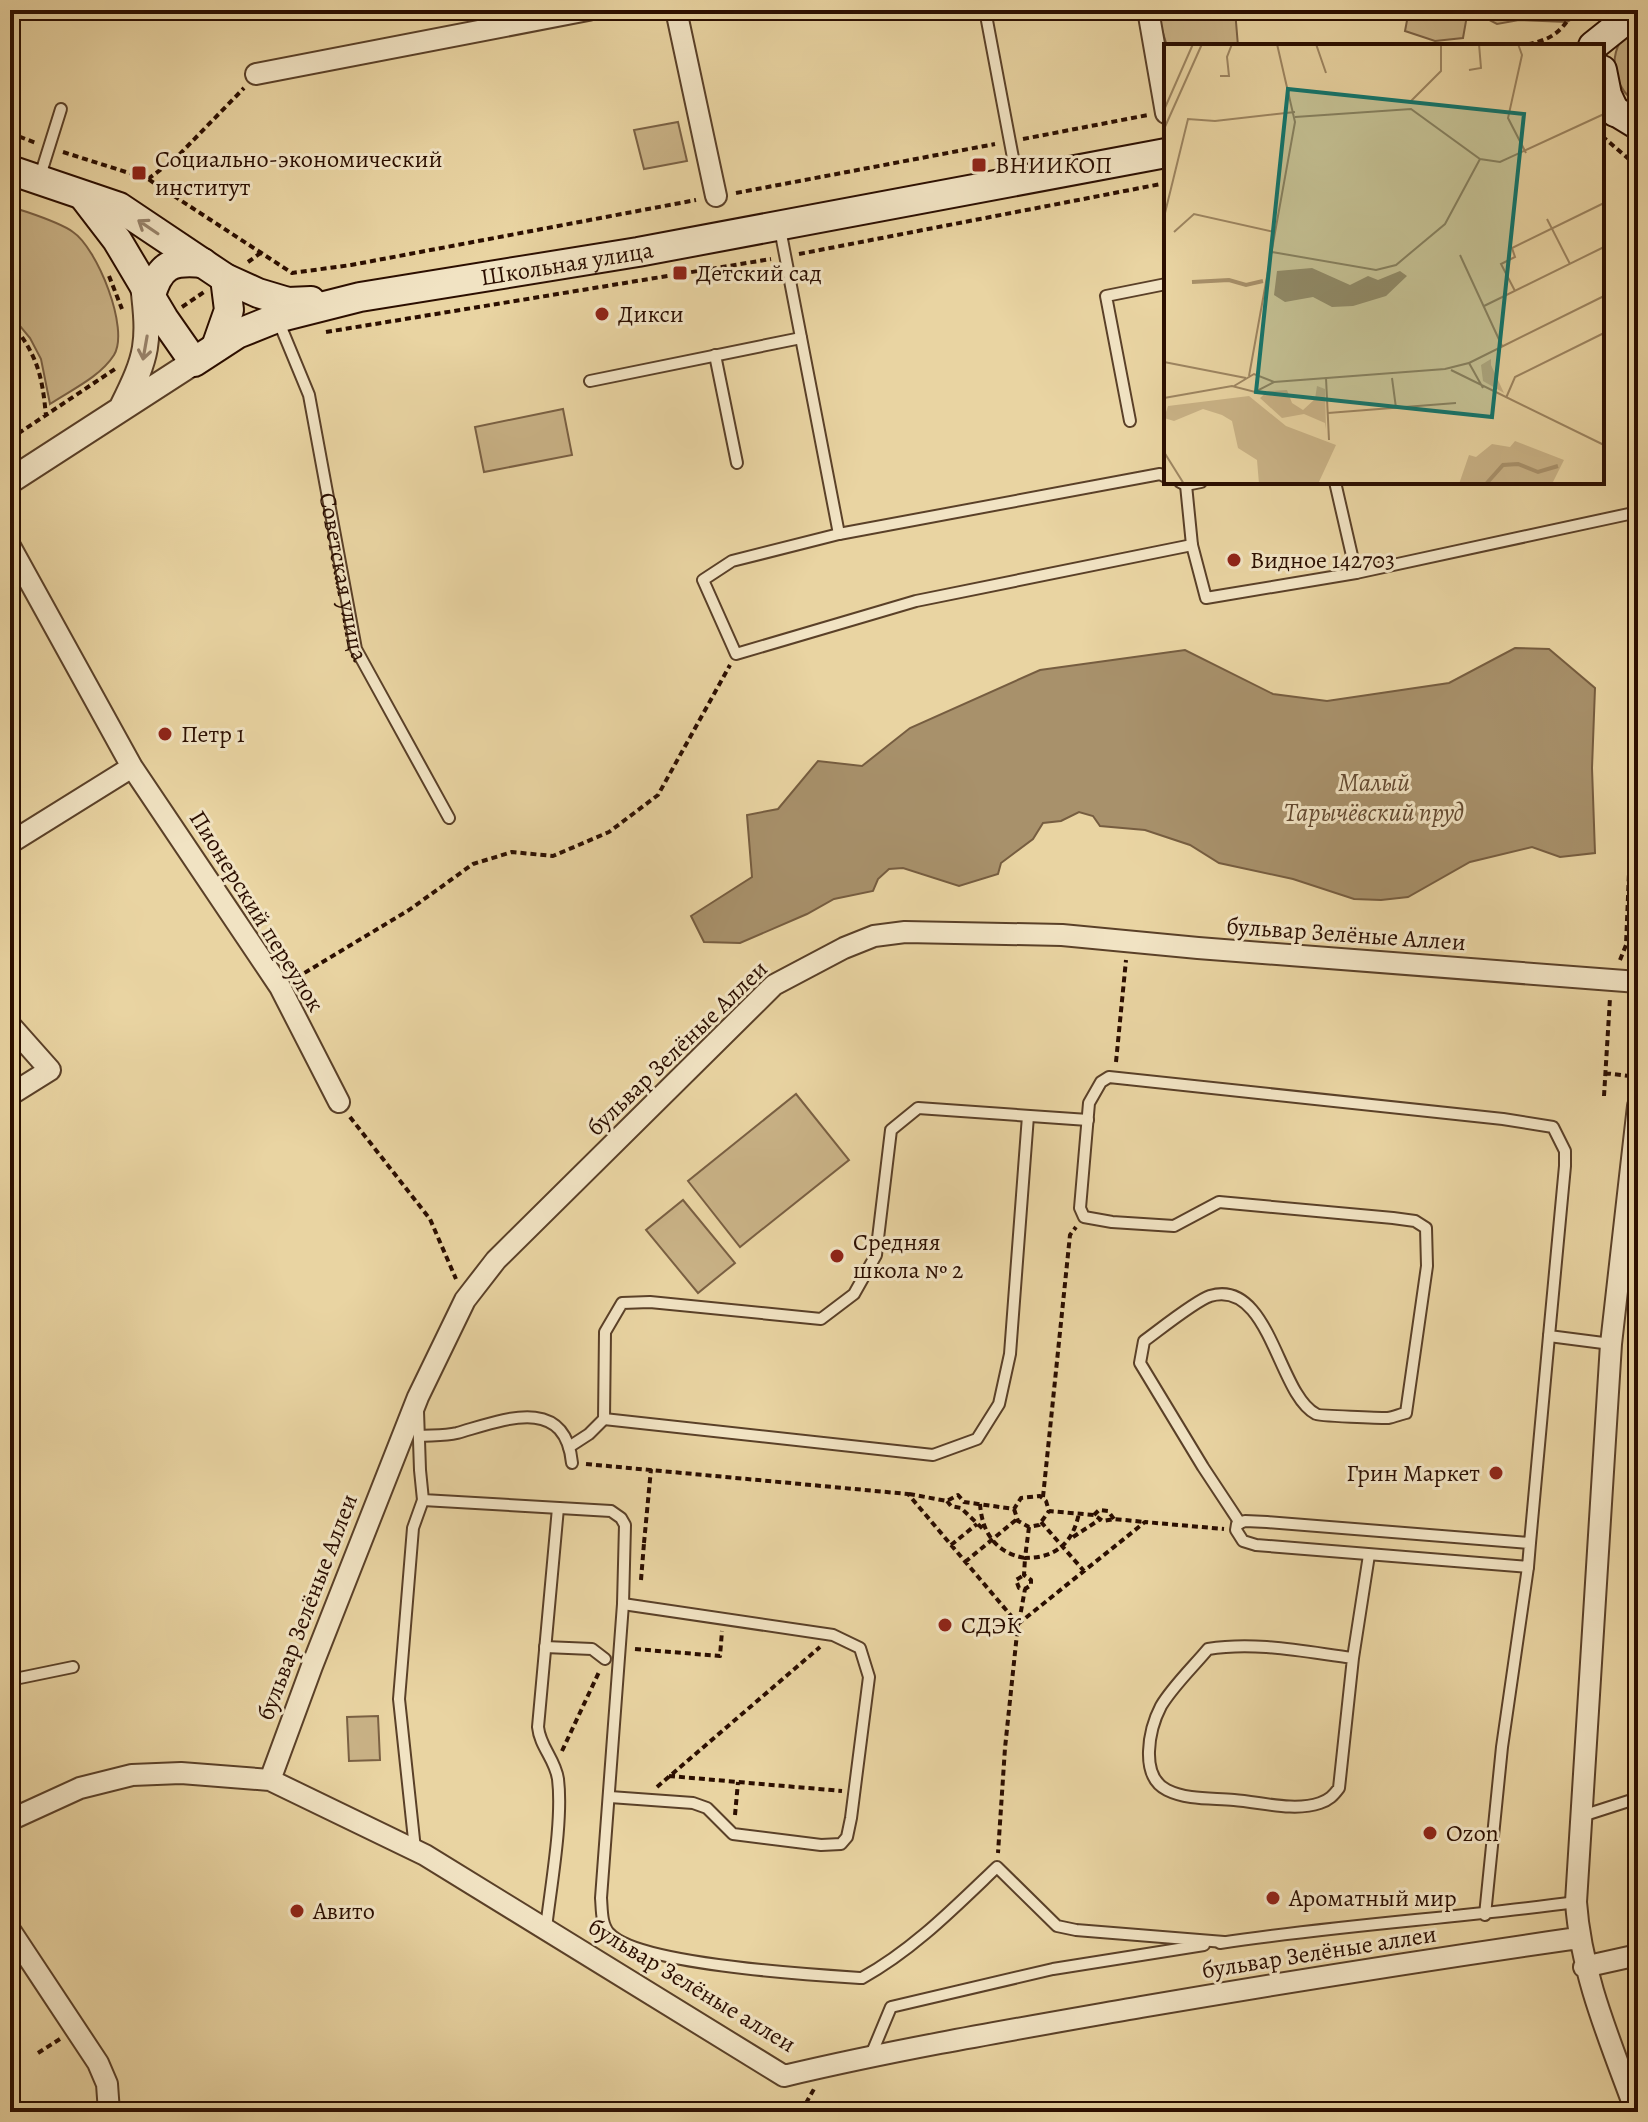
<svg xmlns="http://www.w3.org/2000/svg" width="1648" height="2122" font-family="Alegreya,serif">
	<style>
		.green { fill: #c9b286; stroke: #7a6043; stroke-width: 2 }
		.water { fill: #a8916b; stroke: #765d40; stroke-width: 2 }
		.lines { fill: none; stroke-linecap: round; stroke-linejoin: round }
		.service-casing { stroke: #5a4028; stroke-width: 14 }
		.minor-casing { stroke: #5a4028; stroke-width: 24 }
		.tertiary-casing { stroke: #5a4028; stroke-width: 28 }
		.secondary-casing { stroke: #2b0e00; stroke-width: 32 }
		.path { stroke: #2b0e00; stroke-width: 4; stroke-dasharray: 6 4; stroke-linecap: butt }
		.service { stroke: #f1e3c3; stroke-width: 10 }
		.minor { stroke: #f1e3c3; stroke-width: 20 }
		.tertiary { stroke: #f1e3c3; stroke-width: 24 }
		.secondary { stroke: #f1e3c3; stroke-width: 28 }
		.oneway { stroke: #98836b }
		.poi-dot { fill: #8f2418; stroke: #f1e3c3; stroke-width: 3 }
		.labels { text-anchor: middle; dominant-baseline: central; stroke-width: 6; stroke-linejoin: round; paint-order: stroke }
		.poi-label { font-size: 24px; fill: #2b0e00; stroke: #f1e3c3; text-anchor: start }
		.street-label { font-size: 24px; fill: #2b0e00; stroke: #f1e3c3 }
		.water-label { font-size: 26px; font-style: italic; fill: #634930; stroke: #f1e3c3 }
		.inset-river { fill: none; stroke: #a8916b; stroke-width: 4 }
		.inset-road { fill: none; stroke: #9d8561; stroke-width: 2 }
		.view { fill: #0f766e; fill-opacity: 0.15; stroke: #0f766e; stroke-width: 4 }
		.inset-edge { fill: none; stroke: #2b0e00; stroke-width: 4 }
	</style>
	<rect width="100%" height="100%" fill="#e9d4a2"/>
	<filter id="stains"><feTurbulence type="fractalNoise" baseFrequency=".0025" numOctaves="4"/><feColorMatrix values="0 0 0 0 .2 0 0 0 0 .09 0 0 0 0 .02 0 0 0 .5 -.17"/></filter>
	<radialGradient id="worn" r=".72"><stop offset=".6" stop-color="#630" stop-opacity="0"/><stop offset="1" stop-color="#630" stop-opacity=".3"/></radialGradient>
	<path class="green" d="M1156 10H1235L1238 46H1167Z
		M1409 10H1587L1567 22 1519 20 1497 24 1472 11 1466 21 1463 38 1435 41 1405 31Z
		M1638 24V104C1617 91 1608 64 1620 42 1624 35 1632 29 1638 24Z
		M678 122 687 161 644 169 634 130Z
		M10 206C28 213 58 221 73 232 97 248 130 329 114 355 100 377 71 390 50 404L41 359 30 338 10 314Z
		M563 409 572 455 484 472 475 427Z
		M796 1094 849 1160 740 1247 688 1181Z
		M683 1200 735 1263 698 1293 646 1230Z
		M378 1716 380 1760 349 1761 347 1717Z"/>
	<path class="water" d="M1515 648 1549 649 1595 688 1592 768 1595 853 1560 857 1532 847 1470 862 1408 897 1381 900 1354 899 1293 879 1219 863 1190 845 1145 830 1100 826 1093 816 1079 812 1061 821 1043 823 1033 839 1001 863 998 874 959 886 903 868 889 869 878 879 873 891 834 899 807 914 740 943 704 942 691 916 752 877 747 815 778 809 818 761 862 766 910 728 1040 670 1185 650 1273 694 1327 701 1449 683Z"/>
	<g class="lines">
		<g class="service-casing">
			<g id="service">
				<path d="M985 10 1017 179"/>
				<path d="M40 176 61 109"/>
				<path d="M780 229 839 534"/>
				<path id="s1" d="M278 320 309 395 356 649 449 818"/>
				<path d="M715 355 737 463"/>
				<path d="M590 381 801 338"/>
				<path d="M1130 421 1106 296 1166 284"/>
				<path d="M1166 477 1160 474 839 534 732 561 703 580 736 654 916 601 1192 545"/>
				<path d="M1180 482 1186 485 1201 482"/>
				<path d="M1335 482 1356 573"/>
				<path d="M1186 485 1192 545 1206 598 1356 573 1638 512"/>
				<path d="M418 1411 420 1470 423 1500 611 1511 621 1518 625 1525 623 1604 601 1898C602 1909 601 1924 609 1933 638 1965 815 1975 862 1978 913 1950 955 1907 997 1867L1057 1926 1076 1930 1224 1942"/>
				<path d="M604 1419 933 1455 977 1439 999 1404 1010 1354 1028 1116"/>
				<path d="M419 1436C431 1435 445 1436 457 1433 500 1421 565 1393 572 1463"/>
				<path d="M569 1447 589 1434 604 1419 605 1332 622 1303 650 1302 821 1319 854 1294 876 1255 891 1130 918 1108 1088 1120"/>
				<path d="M1240 1523 1203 1467 1140 1363 1144 1341C1158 1331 1195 1301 1210 1296 1270 1278 1278 1395 1316 1414 1319 1416 1381 1418 1388 1418 1394 1417 1401 1414 1406 1413L1427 1266 1426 1228 1415 1221 1393 1218 1219 1202 1174 1226 1112 1222 1084 1217 1080 1208 1089 1103 1101 1082 1109 1077 1503 1119 1553 1127 1565 1151V1166L1549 1336 1611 1344"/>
				<path d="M1530 1543 1528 1567 1256 1545 1243 1541 1236 1530 1237 1524 1245 1521 1267 1522 1530 1543 1549 1336"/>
				<path d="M545 1647 592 1649 605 1659"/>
				<path d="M1353 1658C1306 1652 1256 1641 1208 1649 1193 1667 1173 1686 1161 1706 1149 1729 1139 1776 1167 1790 1187 1800 1212 1798 1234 1800 1261 1802 1294 1812 1320 1803 1329 1800 1333 1796 1339 1788L1353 1658 1369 1555"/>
				<path d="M10 1680 73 1667"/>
				<path d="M610 1797 693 1803 707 1808 733 1834 821 1845 841 1844 847 1837 851 1818 869 1677 860 1648 833 1635 623 1604"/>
				<path d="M1582 1816 1638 1798"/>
				<path d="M415 1849 399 1699 413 1528 423 1500"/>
				<path d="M1485 1915 1502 1747 1528 1567"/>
				<path d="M546 1928C551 1885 563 1820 558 1779 555 1759 540 1747 538 1727L558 1508"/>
				<path d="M1220 1943C1338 1925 1458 1918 1576 1902"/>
				<path d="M871 2055 891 2007 1053 1969 1204 1945"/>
			</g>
		</g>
		<g class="minor-casing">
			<path id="minor" d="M676 10 716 196
				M1148 10 1166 113
				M256 74 588 10
				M10 546 132 767 280 987 339 1102
				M10 843 132 767
				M10 1025 50 1070 10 1095
				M270 1780 312 1666 418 1397 465 1300 496 1260 774 985 844 948 874 936 905 932 1062 935 1198 948 1638 982
				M10 1820 80 1788 132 1775 181 1773 270 1780 425 1855 784 2076C902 2048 1022 2028 1141 2007 1287 1982 1432 1959 1578 1938
				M10 1930 98 2063 107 2084 109 2112
				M1584 1967 1638 1955
				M1636 2112C1611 2043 1581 1975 1576 1902L1611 1344 1638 1106"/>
		</g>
		<g class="tertiary-casing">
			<path id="tertiary" d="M122 407C148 355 150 343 143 285
				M10 481 194 362"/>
		</g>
		<g class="secondary-casing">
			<g id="secondary">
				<path d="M1593 46 1638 10"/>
				<path d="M1602 70 1607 95 1615 112"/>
				<path d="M1602 103 1638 125"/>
				<path d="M10 170 119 207 225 278 258 293 288 302 311 301"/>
				<path id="s2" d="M84 197 117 240 164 319 194 362 237 334 277 318 360 297 638 252 1166 153"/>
				<path d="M151 295C160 265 171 260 203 263"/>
				<path d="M216 347 229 310 225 278"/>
			</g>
		</g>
		<path class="path" d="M1518 46C1547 41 1559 37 1574 10
			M10 133 36 143
			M1602 136 1638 167
			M1023 139 1148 115
			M63 152 148 179 292 273 351 265 696 200
			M148 179 175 159 244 88
			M736 193 995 144
			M799 254 1166 183
			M248 262 262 252
			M109 276 122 309
			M182 307 204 292
			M10 321C37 355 42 373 46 416
			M326 332 771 259
			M10 439 115 369
			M1638 736 1631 825 1638 826
			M1620 960 1626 945 1631 825
			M296 978 409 910 473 864 512 852 553 856 609 832 658 795 730 665
			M1116 1062 1126 960
			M1605 1073 1638 1077
			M1604 1096 1610 998
			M350 1117 430 1219 456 1279
			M586 1464 908 1494 1018 1624 1005 1748 998 1853
			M909 1494 947 1501 958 1495 964 1502 1014 1509 1021 1498 1040 1496 1046 1501 1049 1511 1094 1515 1103 1521 1114 1519 1145 1522
			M1043 1497 1070 1235 1076 1227
			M947 1501 951 1506 961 1508 983 1529
			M980 1504C982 1533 996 1553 1025 1558L1024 1575 1031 1580V1585L1025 1589 1019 1588 1016 1580 1024 1575
			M1014 1509 1018 1521 1029 1527 1039 1525 1049 1511
			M1094 1515 1099 1510 1108 1511 1114 1519
			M1041 1522 1084 1571
			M1029 1527 1025 1558C1056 1558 1073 1543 1079 1513
			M1073 1537 1099 1520
			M644 1543 651 1469
			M951 1545 977 1524
			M965 1562 1017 1519
			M641 1580 644 1543
			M1019 1622 1025 1589
			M1018 1624 1145 1522 1224 1529
			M635 1649 720 1656 722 1631
			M562 1751 599 1672
			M669 1776 842 1791
			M657 1787 820 1647
			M735 1815 738 1782
			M38 2053 60 2039
			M801 2112 814 2089"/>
		<use href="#service" class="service"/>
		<use href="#minor" class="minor"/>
		<use href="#tertiary" class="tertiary"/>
		<use href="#secondary" class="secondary"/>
	</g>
	<defs><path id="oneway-shaft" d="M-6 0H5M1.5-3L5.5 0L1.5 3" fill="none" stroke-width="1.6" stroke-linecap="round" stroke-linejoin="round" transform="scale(2)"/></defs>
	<g class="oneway">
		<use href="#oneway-shaft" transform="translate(148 227) rotate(-146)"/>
		<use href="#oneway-shaft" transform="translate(145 348) rotate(100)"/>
	</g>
	<g class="poi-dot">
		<rect x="971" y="157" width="16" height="16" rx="4"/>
		<rect x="131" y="165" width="16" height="16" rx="4"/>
		<rect x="672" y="265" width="16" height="16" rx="4"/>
		<circle cx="602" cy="314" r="8"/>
		<circle cx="1234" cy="560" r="8"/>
		<circle cx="165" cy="734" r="8"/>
		<circle cx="837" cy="1256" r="8"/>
		<circle cx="1496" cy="1473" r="8"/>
		<circle cx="945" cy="1625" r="8"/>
		<circle cx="1430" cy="1833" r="8"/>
		<circle cx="1273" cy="1898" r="8"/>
		<circle cx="297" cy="1911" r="8"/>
	</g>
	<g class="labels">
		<g class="poi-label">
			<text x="155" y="159">Социально-экономический<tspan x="155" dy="28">институт</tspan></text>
			<text x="995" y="165">ВНИИКОП</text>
			<text x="696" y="273">Детский сад</text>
			<text x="618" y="314">Дикси</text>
			<text x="1250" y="560">Видное 142703</text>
			<text x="181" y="734">Петр 1</text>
			<text x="853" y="1242">Средняя<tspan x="853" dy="28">школа № 2</tspan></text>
			<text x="1480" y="1473" text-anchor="end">Грин Маркет</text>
			<text x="961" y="1625">СДЭК</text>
			<text x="1446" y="1833">Ozon</text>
			<text x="1289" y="1898">Ароматный мир</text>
			<text x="313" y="1911">Авито</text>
		</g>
		<g class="street-label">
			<text stroke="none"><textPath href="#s2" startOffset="588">Школьная улица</textPath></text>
			<text stroke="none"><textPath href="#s1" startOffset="266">Советская улица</textPath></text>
			<text transform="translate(257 911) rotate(58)">Пионерский переулок</text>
			<text transform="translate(1346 934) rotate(4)">бульвар Зелёные Аллеи</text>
			<text transform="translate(677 1048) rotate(-44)">бульвар Зелёные Аллеи</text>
			<text transform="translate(307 1607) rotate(-69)">бульвар Зелёные Аллеи</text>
			<text transform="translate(1319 1952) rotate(-9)">бульвар Зелёные аллеи</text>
			<text transform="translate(692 1985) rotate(31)">бульвар Зелёные аллеи</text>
		</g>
		<g class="water-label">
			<text x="1374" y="782">Малый<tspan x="1374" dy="30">Тарычёвский пруд</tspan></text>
		</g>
	</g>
	<g transform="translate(1164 44)">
		<rect width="440" height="440" fill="#e9d4a2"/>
		<path d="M327 315V321L340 349 319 337 317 321ZM153 342 161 345 162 385 161 379 140 370 118 374 96 354 104 347 123 346 128 359 139 366 151 355ZM85 352 122 382 172 401 154 440H95L93 416 74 404 68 377 58 371 39 365 10 377 0 374 4 362ZM351 397 400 416 388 440H295L305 411 312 413 328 400 346 403Z" fill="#c9b286"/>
		<path d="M148 224 186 241 204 232 214 236 236 227 243 232 222 252 189 262 168 263 149 253 121 258 110 251 113 227Z" fill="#a8916b"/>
		<path class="inset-river" d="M28 238 65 236 82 241 99 237M322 440 339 421 354 420 374 428 394 422"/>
		<path class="inset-road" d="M152 0 162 29M354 0 358 11 344 74 362 109M305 26 317 24 315 0M56 32H65L63 13 68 0M246 58 277 27V0M0 66 29 0M131 73 247 65 316 115 336 118 440 70M0 85 38 0M0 173 24 75 51 77 131 68M383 175 406 220M10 188 30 170 110 188M108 208 212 226 232 221 281 180 316 115M296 211 338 302M351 247 337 220 351 213 348 204 440 159M320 262 440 203M0 318 82 334M305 319 440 252M287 326 440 401M85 332 131 78 113 0M162 334 165 396M228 334 232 364M70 342 90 330 110 338M0 354 68 342 91 348 110 338 281 325 305 319 319 344M342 354 351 333 440 289M164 369 292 359M0 408 20 440"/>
		<path class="view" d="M124 45 360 70 328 373 92 348Z"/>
		<rect width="440" height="440" class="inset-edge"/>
	</g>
	<rect width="1648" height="2122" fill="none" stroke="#e9d4a2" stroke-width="40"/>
	<rect x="12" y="12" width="1624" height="2098" fill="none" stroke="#2b0e00" stroke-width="4"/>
	<rect x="20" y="20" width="1608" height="2082" fill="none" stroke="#2b0e00" stroke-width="2"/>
	<rect width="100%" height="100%" filter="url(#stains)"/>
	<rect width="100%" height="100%" fill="url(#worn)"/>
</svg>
